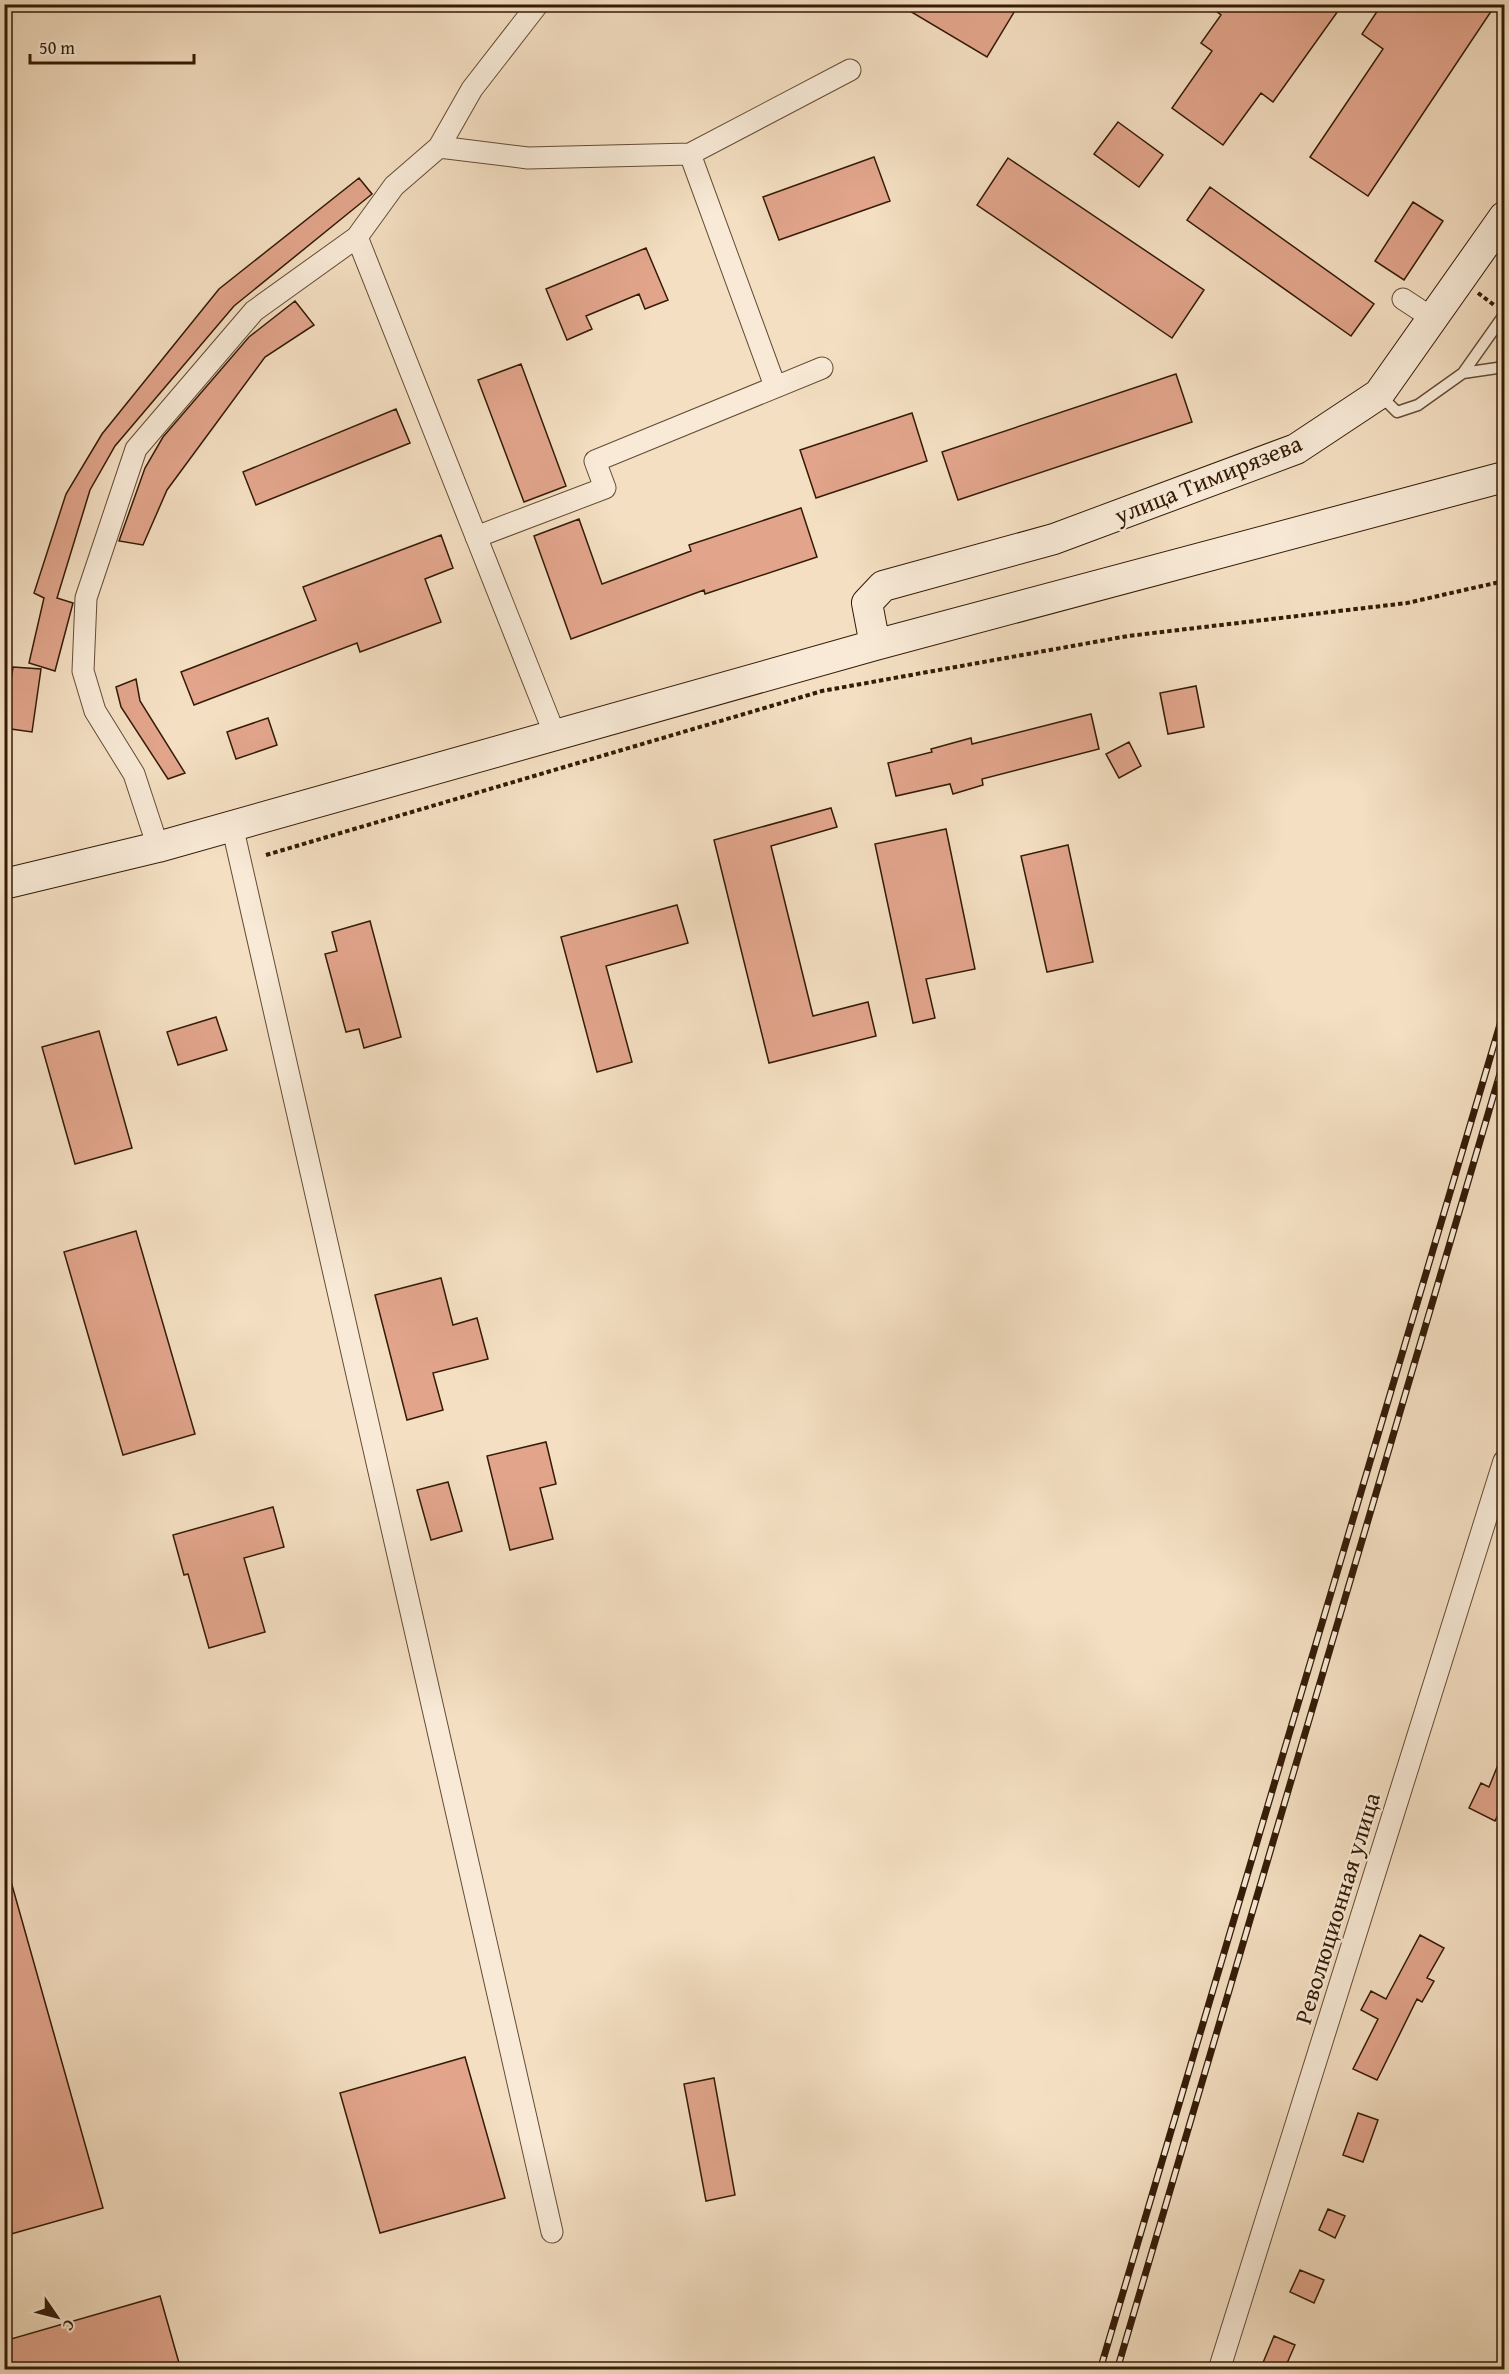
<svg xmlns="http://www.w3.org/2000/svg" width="1509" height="2374" font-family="'Gentium Book Plus',serif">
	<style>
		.building { fill: #e2a58c; stroke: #341b06; stroke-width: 1.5 }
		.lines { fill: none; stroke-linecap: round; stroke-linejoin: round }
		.service-casing { stroke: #644c35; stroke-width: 13 }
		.minor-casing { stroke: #644c35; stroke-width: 23 }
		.secondary-casing { stroke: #341b06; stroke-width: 32 }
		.path { stroke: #341b06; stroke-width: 4; stroke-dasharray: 4.5 3; stroke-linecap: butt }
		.service { stroke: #f8ead7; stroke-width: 10 }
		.minor { stroke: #f8ead7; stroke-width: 21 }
		.secondary { stroke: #f8ead7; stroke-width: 30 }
		.rail-casing { stroke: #341b06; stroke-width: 7 }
		.rail { stroke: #f8ead7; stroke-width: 4.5; stroke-dasharray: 14; stroke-linecap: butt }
		.labels { text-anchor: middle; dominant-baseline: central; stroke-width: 4.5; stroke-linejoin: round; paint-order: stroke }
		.street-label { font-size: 24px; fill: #341b06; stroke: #f8ead7 }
	</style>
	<rect width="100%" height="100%" fill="#f4dfc2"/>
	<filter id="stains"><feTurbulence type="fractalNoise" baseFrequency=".00333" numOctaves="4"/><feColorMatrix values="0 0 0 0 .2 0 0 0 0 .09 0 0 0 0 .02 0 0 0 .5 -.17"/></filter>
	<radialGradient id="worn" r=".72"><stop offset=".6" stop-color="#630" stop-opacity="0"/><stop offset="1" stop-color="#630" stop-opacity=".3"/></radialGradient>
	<path class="building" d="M898 4H1019L987 57Z
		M1207 4H1343L1273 102 1261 93 1223 145 1172 108 1212 51 1201 43 1221 15Z
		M1382 4H1496L1368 196 1310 157 1383 49 1362 34Z
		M1118 122 1163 155 1139 187 1094 154Z
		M874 157 890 201 779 240 763 197Z
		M1008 158 1204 290 1172 338 977 205Z
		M359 178 372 194 234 306 115 446 90 490 57 598 73 603 55 671 29 663 44 598 34 593 66 494 102 434 219 289Z
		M1210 187 1374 304 1351 336 1187 220Z
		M1413 202 1443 221 1404 280 1375 261Z
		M646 248 668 300 645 309 639 294 586 316 592 329 567 340 546 289Z
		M295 301 314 325 265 357 167 490 143 545 119 541 145 468 163 437 249 337Z
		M521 364 566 486 524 502 478 380Z
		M1176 374 1192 422 958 500 942 452Z
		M396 409 410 443 256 505 243 472Z
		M912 413 927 461 816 498 800 450Z
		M801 508 817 557 705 594 704 590 571 639 534 536 579 519 602 584 691 551 689 545Z
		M441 535 453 568 425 579 441 622 360 652 357 643 194 705 181 672 316 620 303 587Z
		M13 667 41 669 32 732 4 728Z
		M136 679 140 701 185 773 168 779 121 707 116 687Z
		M1196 686 1204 727 1168 734 1160 693Z
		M1091 714 1099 749 982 779 983 785 953 794 950 784 896 796 888 763 932 752 931 749 971 738 972 744Z
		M268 718 277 745 236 759 227 732Z
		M1129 742 1141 766 1119 778 1106 754Z
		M831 808 837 827 771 846 813 1016 868 1002 876 1036 769 1063 714 840Z
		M946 829 975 969 926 979 935 1018 913 1023 875 844Z
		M1068 845 1093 962 1047 972 1021 856Z
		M677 905 688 943 606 966 632 1062 597 1072 561 937Z
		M370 921 401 1037 364 1048 359 1029 346 1032 325 954 337 951 332 932Z
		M216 1017 227 1050 178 1065 167 1032Z
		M99 1031 132 1148 75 1164 42 1047Z
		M136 1231 195 1434 123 1455 64 1252Z
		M441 1278 453 1325 477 1318 488 1359 433 1373 443 1410 407 1420 375 1295Z
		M546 1442 556 1484 540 1488 553 1539 510 1550 487 1456Z
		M448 1482 462 1531 431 1540 417 1490Z
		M273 1507 284 1547 244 1558 265 1632 209 1648 188 1574 184 1575 173 1535Z
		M1504 1750V1802L1495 1821 1469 1808 1481 1783 1489 1787Z
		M4 1878H10L103 2208 4 2236Z
		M1420 1935 1444 1948 1427 1978 1434 1981 1422 2002 1417 1999 1377 2080 1353 2069 1378 2019 1361 2010 1371 1991 1386 1999Z
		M465 2057 505 2198 380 2233 340 2093Z
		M714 2078 735 2195 706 2201 684 2084Z
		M1358 2113 1378 2120 1363 2162 1343 2155Z
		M1328 2209 1345 2216 1335 2238 1319 2230Z
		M1300 2270 1324 2280 1314 2303 1290 2292Z
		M160 2296 181 2370H4V2341Z
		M1274 2336 1295 2345 1284 2370H1260Z"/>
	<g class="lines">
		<g class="service-casing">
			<path id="service" d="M1463 373 1504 367
				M1379 394 1397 412 1418 405 1463 373 1504 315"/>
		</g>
		<g class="minor-casing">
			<path id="minor" d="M439 147 528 158 690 154 850 70
				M690 154 775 386
				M357 237 555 735
				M1403 299 1432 318
				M476 537 605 488 595 461 822 368
				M232 825 552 2232
				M158 847 134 774 95 711 83 671 86 598 136 449 254 311 357 237 394 186 439 147 472 89 538 4
				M1219 2370 1504 1461"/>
		</g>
		<g class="secondary-casing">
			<path id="secondary" d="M875 645 867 603 883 586 1054 539 1296 449 1379 394 1504 217
				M4 884 158 847 875 645 1504 477"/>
		</g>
		<path class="path" d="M1478 293 1494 305
			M266 855 822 691 1128 636 1407 603 1504 581"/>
		<use href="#service" class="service"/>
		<use href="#minor" class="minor"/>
		<use href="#secondary" class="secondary"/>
		<g class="rail-casing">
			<path id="rail" d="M1100 2370 1504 1011
				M1117 2370 1504 1060"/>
		</g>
		<use href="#rail" class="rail"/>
	</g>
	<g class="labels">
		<g class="street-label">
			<text transform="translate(1208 479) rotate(-22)">улица Тимирязева</text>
			<text transform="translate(1337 1908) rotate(-73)">Революционная улица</text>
		</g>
	</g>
	<rect width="1509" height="2374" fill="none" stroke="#f4dfc2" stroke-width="24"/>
	<rect x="6" y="6" width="1497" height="2362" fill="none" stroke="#341b06" stroke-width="3"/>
	<rect x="12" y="12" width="1485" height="2350" fill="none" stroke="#341b06" stroke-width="1.5"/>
	<g transform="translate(57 2317) rotate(125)" stroke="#f8ead7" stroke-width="4.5" paint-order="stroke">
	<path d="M0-4.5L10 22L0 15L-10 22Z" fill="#341b06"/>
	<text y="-9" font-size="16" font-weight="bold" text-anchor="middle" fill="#341b06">С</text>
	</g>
	<path d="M30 54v9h164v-9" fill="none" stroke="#341b06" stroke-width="3"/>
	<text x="39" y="54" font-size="18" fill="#341b06" stroke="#f8ead7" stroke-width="4.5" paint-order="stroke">50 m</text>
	<rect width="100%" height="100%" filter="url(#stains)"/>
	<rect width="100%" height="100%" fill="url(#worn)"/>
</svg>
